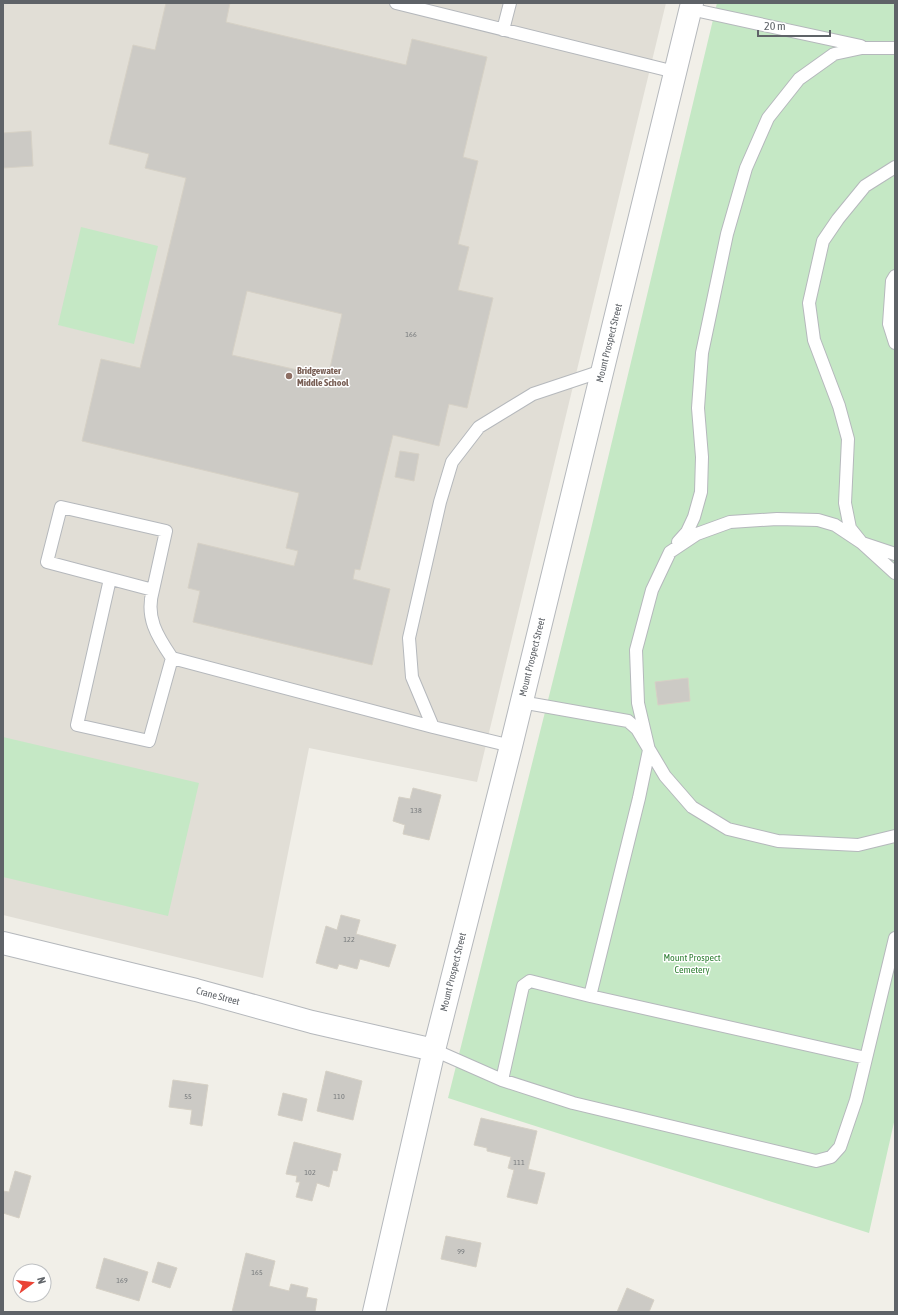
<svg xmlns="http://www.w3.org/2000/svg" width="898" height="1315" font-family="'Asap Condensed',sans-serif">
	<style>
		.education { fill: #e1ded6 }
		.green { fill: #c5e8c5 }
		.building { fill: #cccac5; stroke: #d6d1c6; fill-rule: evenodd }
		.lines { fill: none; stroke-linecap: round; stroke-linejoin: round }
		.lane-casing { stroke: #b5b8bc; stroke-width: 14 }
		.street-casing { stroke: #b5b8bc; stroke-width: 24 }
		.lane { stroke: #fff; stroke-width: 12 }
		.street { stroke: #fff; stroke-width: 22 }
		.education-dot { fill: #8d6e63; stroke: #fff; stroke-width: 1.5 }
		.labels { text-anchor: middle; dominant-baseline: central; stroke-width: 3; stroke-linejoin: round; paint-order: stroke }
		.number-label { font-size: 8px; fill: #7a7d7f }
		.street-label { font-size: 10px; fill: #5f6368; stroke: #fff }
		.education-label { font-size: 10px; font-weight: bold; fill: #785e54; stroke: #fff; text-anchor: start }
		.park-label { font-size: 10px; fill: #348238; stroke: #fff }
	</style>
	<rect width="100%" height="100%" fill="#f1efe8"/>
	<path class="education" d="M3 3H666L477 782 309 748 263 978 3 915Z"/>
	<path class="green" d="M717 3H895V1118L869 1233 448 1098 591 529Z
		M81 227 158 246 134 344 58 325Z
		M3 737 199 783 168 916 3 877Z"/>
	<path class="building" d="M166 3H230L226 22 406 65 412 39 487 57 463 157 478 161 458 244 469 247 458 290 493 298 467 408 449 404 439 446 393 435 360 570 355 569 353 579 390 589 372 665 193 622 200 591 188 588 198 543 294 566 298 551 286 548 299 493 82 441 101 359 140 368 186 178 145 168 149 154 109 144 133 45 155 50ZM247 291 342 314 328 377 232 355Z
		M31 131 33 166 3 168V133Z
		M400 451 419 454 414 481 395 477Z
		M688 678 690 701 658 705 655 682Z
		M413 788 441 795 429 840 403 834 405 825 393 821 399 797 410 799Z
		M341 915 360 920 356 934 396 945 389 967 360 959 357 969 339 964 337 969 316 963 326 926 337 930Z
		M326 1071 362 1081 353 1120 317 1111Z
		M173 1080 208 1085 202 1126 190 1124 192 1110 169 1107Z
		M283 1093 307 1099 302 1121 278 1115Z
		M481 1118 537 1131 528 1169 545 1173 537 1204 507 1197 514 1170 508 1168 511 1157 487 1151V1148L474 1145Z
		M294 1142 341 1154 337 1171 333 1170 329 1187 317 1183 312 1201 296 1197 300 1182H296L297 1176 286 1174Z
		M15 1171 31 1176 19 1218 3 1213V1191L9 1192Z
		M446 1236 481 1243 476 1267 441 1259Z
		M246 1253 275 1261 269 1286 289 1291 291 1284 308 1288 306 1297 317 1299 315 1312H232Z
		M104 1258 148 1272 139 1301 96 1288Z
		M158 1262 177 1268 170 1288 152 1282Z
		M627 1288 654 1300 649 1312H617Z"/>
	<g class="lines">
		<g class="lane-casing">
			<path id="lane" d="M396 3 675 72
				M690 9 861 46
				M503 30 510 3
				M895 167 865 186 838 219 823 241 809 303 814 340 839 406 848 439 845 503 850 528 862 543 895 554
				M895 276 892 281 889 324 895 343
				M678 542 687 532 694 517 701 492 702 457 698 408 702 353 727 234 746 168 768 118 799 79 834 54 862 48H895
				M110 579 77 725 149 741 172 658
				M153 590 47 562 61 507 166 531 153 590C145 617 157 636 172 658L433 727
				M521 702 628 721 637 729 665 776 692 807 728 829 778 841 858 845 895 836
				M511 746 433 727 412 677 409 638 440 502 452 462 479 427 533 394 602 371
				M590 996 866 1058
				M434 1050 502 1080 573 1103 816 1161 831 1157 840 1147 856 1100 895 938
				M502 1080 523 986 530 981 590 996 639 798 649 750 638 703 636 650 652 590 670 552 697 534 730 522 777 519 818 520 835 525 862 543 895 573"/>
		</g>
		<g class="street-casing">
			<path id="street" d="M3 943 196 990 312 1022 434 1050
				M374 1312 434 1050 511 746 692 3"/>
		</g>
		<use href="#lane" class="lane"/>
		<use href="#street" class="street"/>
	</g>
	<circle class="education-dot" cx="289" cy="376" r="4"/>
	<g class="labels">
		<g class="number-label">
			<text x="411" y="334">166</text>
			<text x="416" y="810">138</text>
			<text x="349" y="939">122</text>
			<text x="188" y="1096">55</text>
			<text x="339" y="1096">110</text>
			<text x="519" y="1162">111</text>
			<text x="310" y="1172">102</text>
			<text x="461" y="1251">99</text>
			<text x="257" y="1272">165</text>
			<text x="122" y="1280">169</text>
		</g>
		<g class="street-label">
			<text transform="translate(609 343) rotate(-76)">Mount Prospect Street</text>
			<text transform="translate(532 657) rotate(-76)">Mount Prospect Street</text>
			<text transform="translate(453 972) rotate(-76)">Mount Prospect Street</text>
			<text transform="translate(218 996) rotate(15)">Crane Street</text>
		</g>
		<g class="education-label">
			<text x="297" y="370">Bridgewater<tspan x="297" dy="12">Middle School</tspan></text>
		</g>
		<g class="park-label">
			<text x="692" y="957">Mount Prospect<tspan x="692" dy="12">Cemetery</tspan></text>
		</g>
	</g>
	<rect width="898" height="1315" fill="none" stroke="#5f6368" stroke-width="8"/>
	<g transform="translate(32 1283) rotate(75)"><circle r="19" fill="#ffffff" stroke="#bfc1c3"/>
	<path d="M0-3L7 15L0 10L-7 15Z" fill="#ea4335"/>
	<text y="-6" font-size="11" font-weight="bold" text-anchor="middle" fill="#5f6368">N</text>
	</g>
	<path d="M758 30v6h72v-6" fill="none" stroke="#5f6368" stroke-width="2"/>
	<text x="764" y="30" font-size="12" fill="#5f6368" stroke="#ffffff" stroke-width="3" paint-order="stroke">20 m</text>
</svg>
